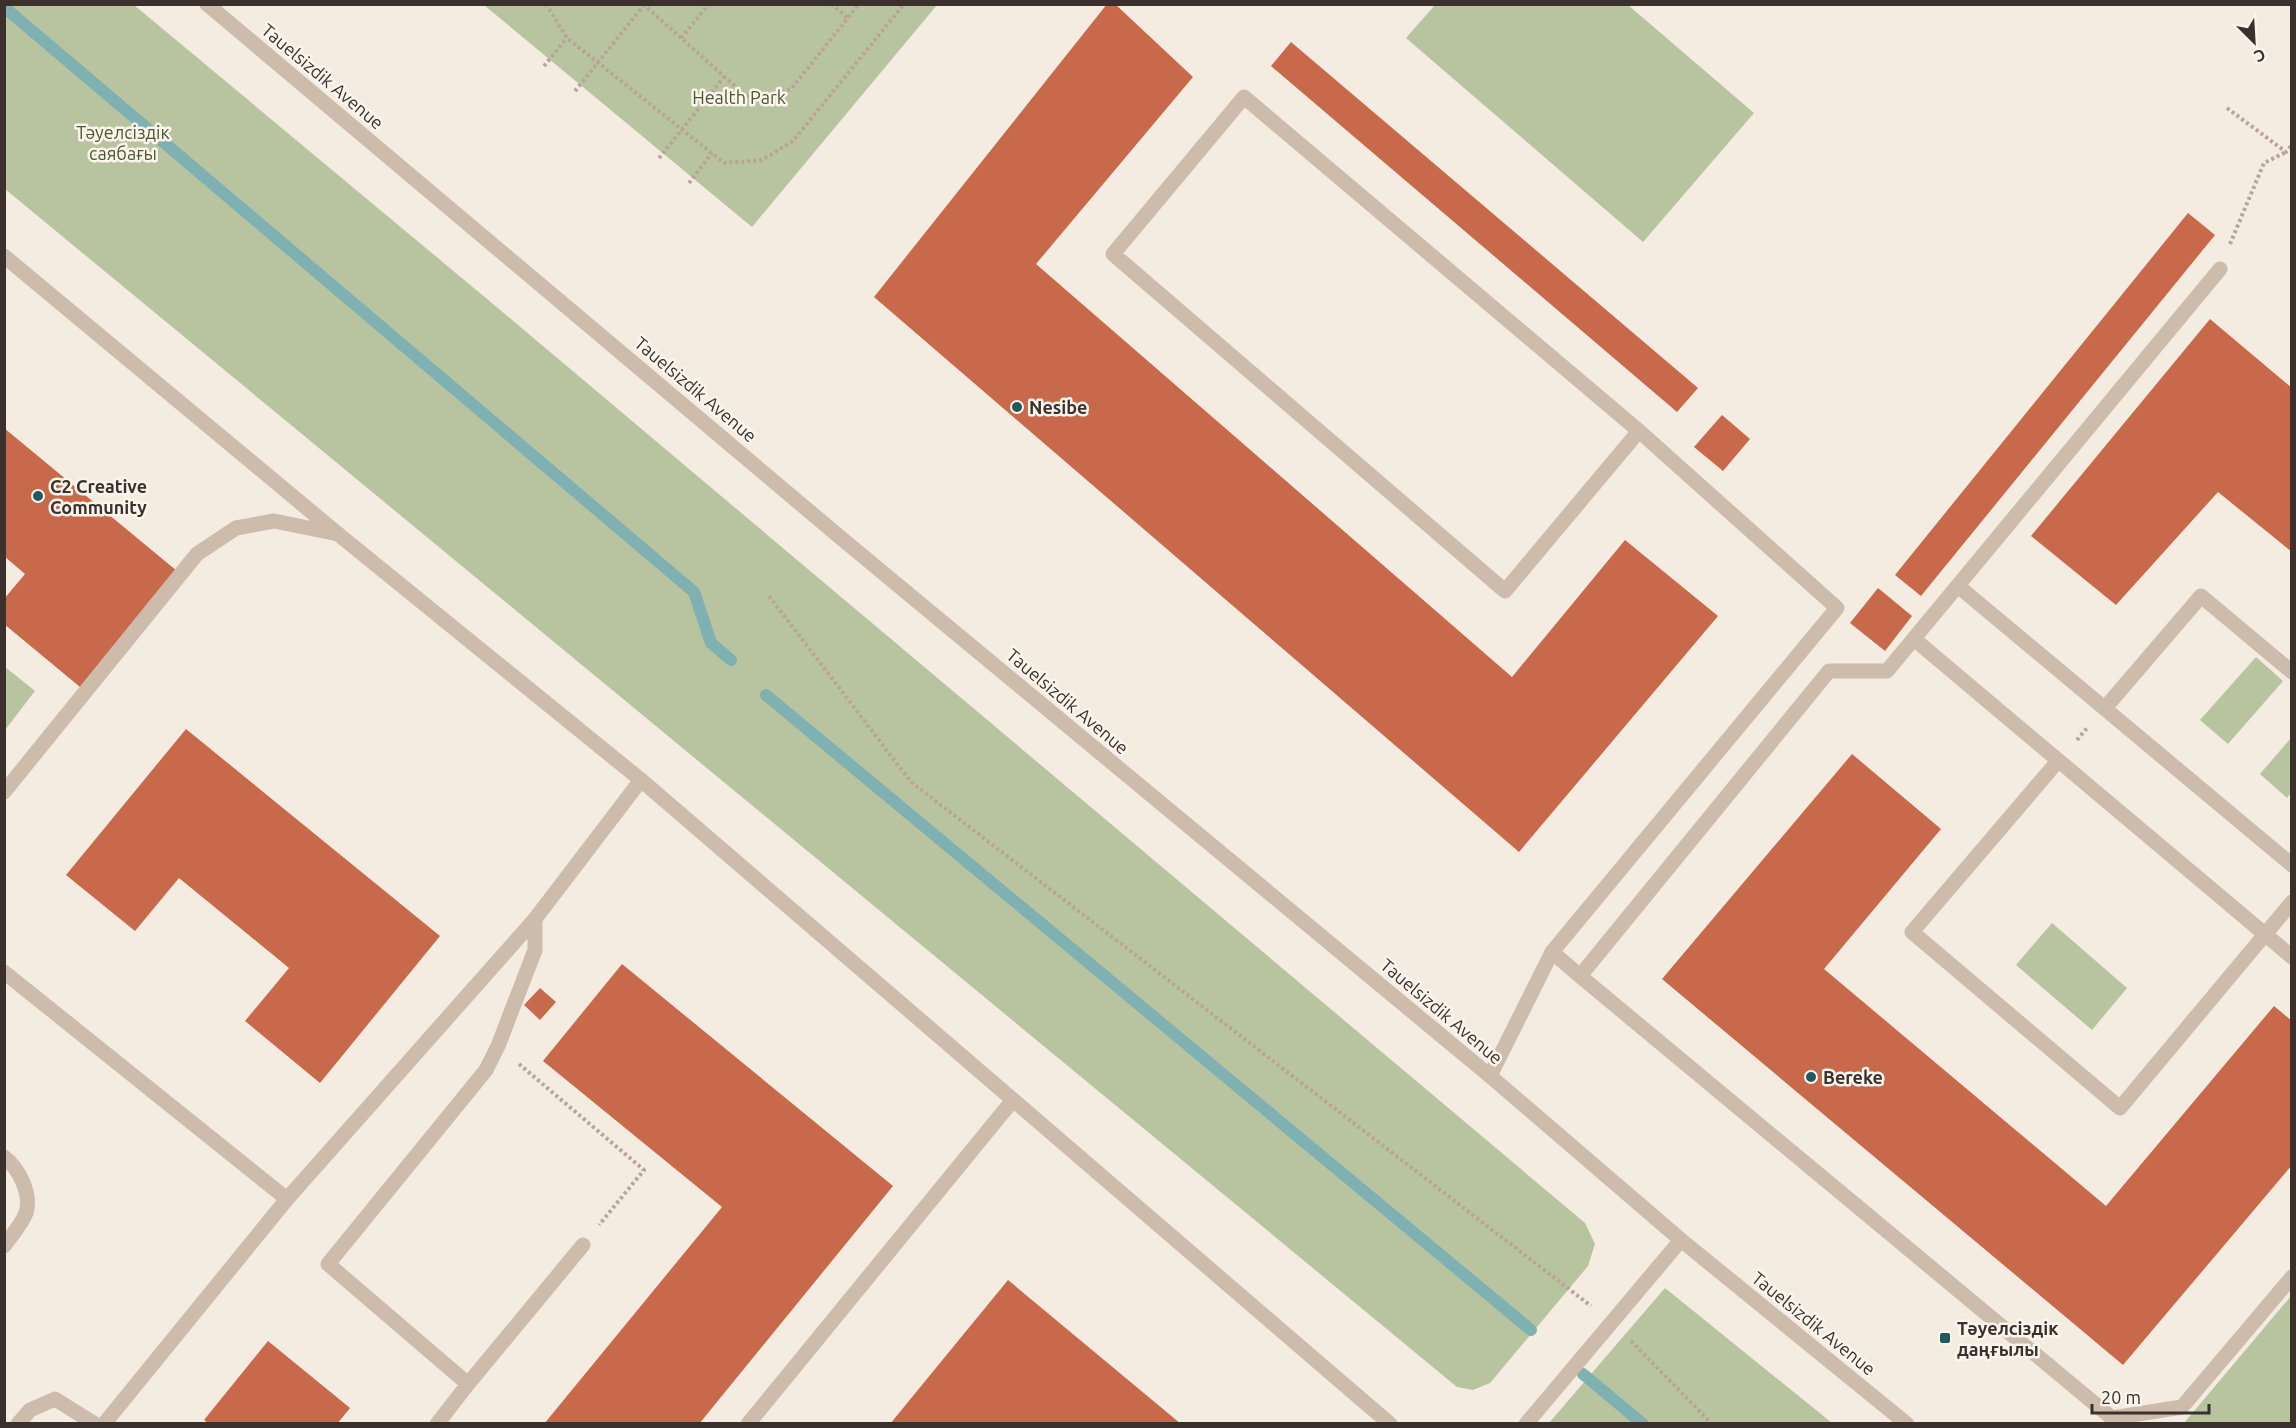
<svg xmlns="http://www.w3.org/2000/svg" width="2296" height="1428" font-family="Ubuntu,sans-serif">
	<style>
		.green { fill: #b8c4a0 }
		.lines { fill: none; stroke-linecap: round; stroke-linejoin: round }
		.stream { stroke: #7fb0b2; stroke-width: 12 }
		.building { fill: #c8694b }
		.path { stroke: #b9a596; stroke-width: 4; stroke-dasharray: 3 3; stroke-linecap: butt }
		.service { stroke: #cdbbac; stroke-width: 15 }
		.tertiary { stroke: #cdbbac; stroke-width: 15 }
		.poi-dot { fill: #1f5a5e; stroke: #fbf5ee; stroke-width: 2 }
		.labels { text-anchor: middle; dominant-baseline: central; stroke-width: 5; stroke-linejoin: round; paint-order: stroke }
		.street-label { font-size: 18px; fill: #3b302b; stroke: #fbf5ee }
		.park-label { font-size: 18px; fill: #4a5a2e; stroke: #fbf5ee }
		.poi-label { font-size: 18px; font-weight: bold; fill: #3b302b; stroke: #fbf5ee; text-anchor: start }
	</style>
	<rect width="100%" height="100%" fill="#f4ebe1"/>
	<path class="green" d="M4 5H134L493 304 1585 1223 1595 1244 1588 1266 1490 1383 1473 1390 1457 1387 5 189Z
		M484 5H937L752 227Z
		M1435 5H1628L1754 113 1643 242 1406 38Z
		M2256 657 2283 681 2228 744 2200 720Z
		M5 667 35 691 5 730Z
		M2291 738V793L2287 798 2260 774Z
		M2052 923 2127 988 2092 1030 2016 965Z
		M1665 1288 1832 1423H1549Z
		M2291 1296V1423H2184Z"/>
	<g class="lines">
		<path class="stream" d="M4 7 694 592 711 643 731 660
			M766 695 1531 1330
			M1583 1374 1643 1424"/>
	</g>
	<path class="building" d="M1107 4H1115L1193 77 1036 264 1512 677 1625 540 1718 616 1519 852 874 297Z
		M1291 42 1698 388 1677 412 1271 66Z
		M2188 213 2215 235 1921 596 1895 575Z
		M2210 319 2292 388V552L2218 492 2116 605 2031 536Z
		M1722 415 1750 439 1723 471 1694 447Z
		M4 428 177 571 80 687 4 624V599L25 574 4 556Z
		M1878 588 1912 616 1885 651 1850 623Z
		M186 729 440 936 320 1083 245 1021 289 968 179 878 135 931 66 875Z
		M1852 754 1941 829 1824 969 2106 1206 2274 1006 2292 1021V1165L2123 1365 1662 979Z
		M622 964 893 1186 699 1424H544L722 1207 543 1061Z
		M540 988 556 1002 540 1020 524 1005Z
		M1008 1280 1181 1424H890Z
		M268 1341 350 1408 337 1424H209L204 1420Z"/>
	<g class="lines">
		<path class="path" d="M546 4 567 38 724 163 762 160 793 141 904 4
			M643 4 746 96 765 97 791 89 859 4
			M831 4 848 18
			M681 38 709 4
			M544 66 567 38
			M575 91 644 5
			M2227 108 2286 152 2292 145
			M659 158 724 77
			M689 183 712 153
			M2230 244 2264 163 2286 152
			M769 596 911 782 1591 1306
			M2077 740 2087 728
			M519 1064 644 1170 599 1225
			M1631 1341 1712 1424"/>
		<path class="service" d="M2220 269 1887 671H1829L1580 976 2112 1418 2182 1407 2292 1277
			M1958 586 2292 865
			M1914 639 2292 957
			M2105 708 2201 596 2292 672
			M2058 761 1912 932 2120 1108 2292 902
			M4 792 197 554 236 528 274 521 338 534
			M1552 952 1580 976
			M4 972 287 1199
			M1490 1076 1552 952 1837 608 1639 431 1244 97 1113 254 1505 591 1639 431
			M4 1157C19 1168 32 1195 26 1213 22 1224 11 1236 4 1246
			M468 1384 583 1245
			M18 1424 30 1410 55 1399 95 1424
			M104 1424 287 1199 535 919 641 780
			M437 1424 468 1384 328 1264 486 1070 498 1046 535 950V919
			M748 1424 1013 1100"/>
		<path class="tertiary" d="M207 4 841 538 1490 1076 1681 1240 1907 1424
			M4 256 338 534 641 780 1390 1424
			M1526 1424 1681 1240"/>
	</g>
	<g class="poi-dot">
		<circle cx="1017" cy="407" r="6"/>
		<circle cx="38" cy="496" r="6"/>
		<circle cx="1811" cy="1077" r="6"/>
		<rect x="1939" y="1332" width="12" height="12" rx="3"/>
	</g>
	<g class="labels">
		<g class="street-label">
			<text transform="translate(323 76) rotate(40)">Tauelsizdik Avenue</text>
			<text transform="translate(696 389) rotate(40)">Tauelsizdik Avenue</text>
			<text transform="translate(1068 701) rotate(40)">Tauelsizdik Avenue</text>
			<text transform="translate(1442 1011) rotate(40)">Tauelsizdik Avenue</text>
			<text transform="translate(1814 1323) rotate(39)">Tauelsizdik Avenue</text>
		</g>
		<g class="park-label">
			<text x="739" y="97">Health Park</text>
			<text x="123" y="132">Тәуелсіздік<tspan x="123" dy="21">саябағы</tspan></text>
		</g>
		<g class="poi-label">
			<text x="1029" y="407">Nesibe</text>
			<text x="50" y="486">C2 Creative<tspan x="50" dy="21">Community</tspan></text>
			<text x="1823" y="1077">Bereke</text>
			<text x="1957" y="1328">Тәуелсіздік<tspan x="1957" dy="21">даңғылы</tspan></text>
		</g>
	</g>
	<rect width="2296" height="1428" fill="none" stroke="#3b302b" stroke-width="12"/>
	<g transform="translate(2254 42) rotate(156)" stroke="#fbf5ee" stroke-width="4.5" paint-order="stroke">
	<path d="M0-4.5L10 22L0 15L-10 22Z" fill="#3b302b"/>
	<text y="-9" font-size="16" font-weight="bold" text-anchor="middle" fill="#3b302b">С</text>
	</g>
	<path d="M2092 1404v9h117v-9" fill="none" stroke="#3b302b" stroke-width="3"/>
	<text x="2101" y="1404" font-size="18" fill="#3b302b" stroke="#fbf5ee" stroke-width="4.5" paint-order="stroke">20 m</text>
</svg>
